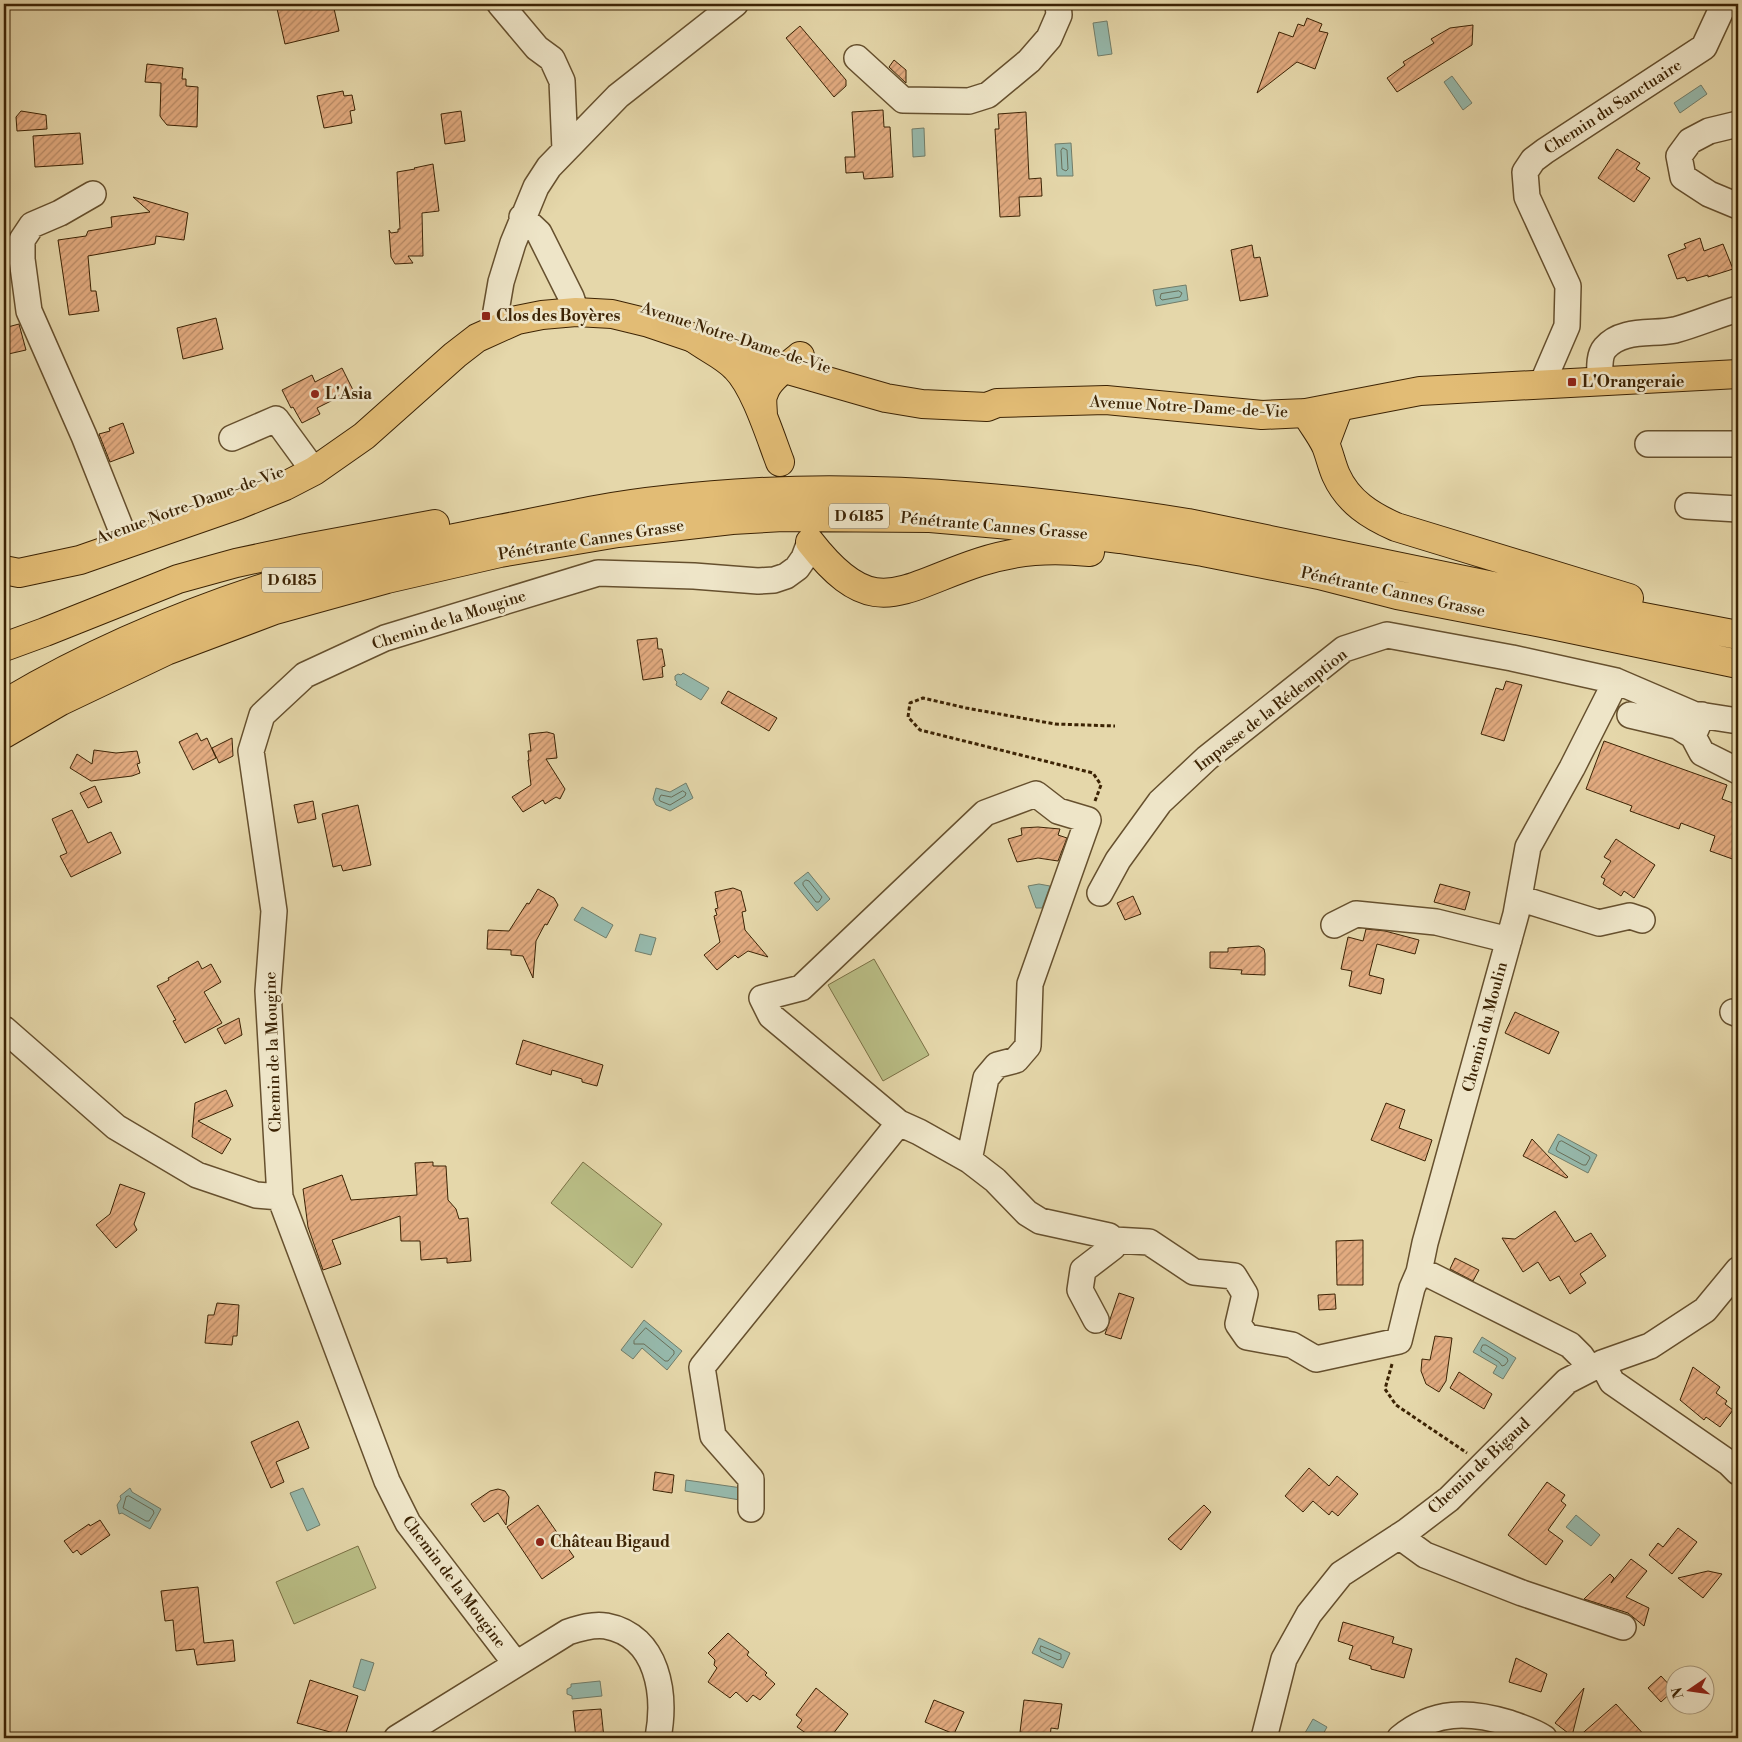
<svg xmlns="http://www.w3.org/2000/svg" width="1742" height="1742" font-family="'Libre Bodoni',serif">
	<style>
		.green { fill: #b9bd85; stroke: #7a7044 }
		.water { fill: #96b9ac; stroke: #727d69 }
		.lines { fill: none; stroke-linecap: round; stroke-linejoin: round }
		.shore { stroke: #696e58; stroke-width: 1 }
		.building { fill: url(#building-hatch); stroke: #3c2304 }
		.minor-casing { stroke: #66502e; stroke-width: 28 }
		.major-casing { stroke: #3c2304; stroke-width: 30 }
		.highway-casing { stroke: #3c2304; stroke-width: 30 }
		.path { stroke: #3c2304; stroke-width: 3; stroke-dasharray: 4 2.5; stroke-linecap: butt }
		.minor { stroke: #eee5c8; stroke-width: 25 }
		.major { stroke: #e2bc75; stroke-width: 28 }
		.highway { stroke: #e2bc75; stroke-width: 28 }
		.poi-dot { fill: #8f2418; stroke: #eee5c8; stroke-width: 2 }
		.labels { text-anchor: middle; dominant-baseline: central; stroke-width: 5; stroke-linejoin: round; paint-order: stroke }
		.shield { fill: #eee5c8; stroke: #715d3f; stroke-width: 1 }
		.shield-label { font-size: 15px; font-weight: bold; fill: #3c2304 }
		.street-label { font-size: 16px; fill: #3c2304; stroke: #eee5c8 }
		.poi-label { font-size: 16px; font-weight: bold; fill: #3c2304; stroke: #eee5c8; text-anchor: start }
	</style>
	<defs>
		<pattern id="building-hatch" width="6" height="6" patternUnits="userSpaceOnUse" patternTransform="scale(1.25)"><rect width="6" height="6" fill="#e2ab80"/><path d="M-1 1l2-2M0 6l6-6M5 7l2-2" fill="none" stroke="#b88b67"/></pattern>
	</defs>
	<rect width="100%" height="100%" fill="#e5d7aa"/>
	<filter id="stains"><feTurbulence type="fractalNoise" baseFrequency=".004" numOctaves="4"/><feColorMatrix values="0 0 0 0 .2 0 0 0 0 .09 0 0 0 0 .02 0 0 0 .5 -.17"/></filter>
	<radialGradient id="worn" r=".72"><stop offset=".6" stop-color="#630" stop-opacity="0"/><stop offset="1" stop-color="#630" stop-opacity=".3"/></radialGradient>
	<path class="green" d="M874 959 929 1055 883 1081 828 985Z
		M583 1162 662 1224 632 1268 551 1203Z
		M358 1546 376 1588 294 1624 276 1582Z"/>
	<path class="water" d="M1107 21 1112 54 1098 56 1093 23Z
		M1452 76 1472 103 1463 110 1444 82Z
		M1701 85 1707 94 1680 113 1674 103Z
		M924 128 925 156 913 157 912 129Z
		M1071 143 1073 176H1057L1055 144Z
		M1186 285 1188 300 1156 306 1153 290Z
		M683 673 709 688 701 700 676 685 677 682 675 680V676L678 674 681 675Z
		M686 783 693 798 670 811 656 805 653 799 656 788 670 792Z
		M808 872 830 899 817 911 794 883Z
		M1039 884 1050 886 1042 908H1036L1028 886Z
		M582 907 613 925 606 938 574 920Z
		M640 934 656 938 651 955 635 951Z
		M1558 1134 1597 1155 1588 1173 1548 1152Z
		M644 1320 682 1351 667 1370 642 1348 633 1359 621 1350Z
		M1482 1337 1516 1358 1503 1379 1493 1373 1497 1366 1473 1352Z
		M686 1480 742 1488 740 1500 685 1491Z
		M130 1488 132 1492 161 1509 150 1529 122 1513 119 1514 117 1505 121 1499 120 1496Z
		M303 1488 320 1525 307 1531 290 1493Z
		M1576 1515 1600 1535 1591 1546 1566 1527Z
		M1039 1638 1070 1653 1063 1668 1032 1653Z
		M361 1659 374 1663 365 1691 353 1687Z
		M600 1681 602 1696 572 1699V1696L567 1694V1689L571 1687V1684Z
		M1313 1719 1327 1727 1321 1738H1302Z"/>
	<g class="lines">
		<path class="shore" d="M1063 148 1067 150 1068 169 1066 171 1062 169 1061 151Z
			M1179 291 1182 293 1180 297 1162 300 1160 298 1161 294Z
			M683 791 686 793 685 796 670 805 660 801 659 799 661 795 671 797Z
			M806 880 809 881 822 897 819 902H816L803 885V883Z
			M1562 1141 1589 1156 1590 1158 1586 1165H1583L1557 1151 1556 1149 1559 1142Z
			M646 1328 674 1351V1354L668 1361H665L644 1344H634V1341Z
			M1483 1345H1486L1507 1358 1508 1361 1505 1365 1502 1366 1499 1362 1481 1351V1349Z
			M129 1496 153 1510 154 1513 149 1521H146L123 1508 126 1497Z
			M1041 1646 1061 1654V1659L1058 1660 1041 1652 1040 1649Z"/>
	</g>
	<path class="building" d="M276 4H333L339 31 285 44Z
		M1307 18 1322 24 1319 31 1328 33 1315 69 1297 62 1257 93 1279 32 1293 37 1298 24 1304 26Z
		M1473 25 1472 45 1397 92 1387 78 1405 65 1403 62 1434 43 1431 39 1450 28Z
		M800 26 846 80V86L834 97 786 38Z
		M894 60 906 70V83L889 67Z
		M147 64 183 68 182 79H186V86L198 87 197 127 167 125 162 119 160 116 161 83 145 82Z
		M343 91 344 96 352 95 355 110 350 111 352 123 324 128 317 96Z
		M883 110 884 127H890L893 177 864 179 863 172 846 173 845 157H855L852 112Z
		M21 111 46 115 47 129 17 131 16 117Z
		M461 111 465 141 445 144 441 114Z
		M1026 112 1029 179 1041 178 1042 196 1019 197 1020 216 1000 217 995 129H999L998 114Z
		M80 133 83 164 35 167 33 136Z
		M1617 149 1640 163 1636 169 1650 178 1634 202 1598 178Z
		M433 164 439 211 422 213 423 256H408L413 263 395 264 391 257 389 230 391 233 398 232V229H400L397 172 415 169 414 168Z
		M133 197 188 213 184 240 156 236 155 244 88 256 91 291H96L99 311 69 315 58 240 86 236 88 231 112 227 111 217 150 212Z
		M1700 238 1704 251 1723 244 1733 269 1708 277V275L1687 281 1685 277 1677 279 1668 255 1686 248 1684 244Z
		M1252 245 1254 258 1260 257 1268 296 1240 301 1231 250Z
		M216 318 223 349 183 359 177 328Z
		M19 324 26 350 4 355V328Z
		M342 368 353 390 317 408 320 414 302 423 293 407 291 408 282 390 312 375 315 382Z
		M123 423 134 453 110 462 99 434 110 431 109 428Z
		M657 638 658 649H662L665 666 662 667 663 677 643 680 637 640Z
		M1506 681 1522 685 1504 741 1481 734 1496 688 1503 690Z
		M728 691 777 718 769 731 721 703Z
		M547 732 554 734 557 758 546 759 565 789 560 799 556 797 545 804 543 800 523 812 512 797 531 785 528 760H529L528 751H531L529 734Z
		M197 733 201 741 207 738 216 758 193 770 179 742Z
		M232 738 233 756 219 763 212 748Z
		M1604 741 1727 785 1722 799 1738 805V861L1710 851 1715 836 1681 823 1679 829 1630 811 1632 806 1586 789Z
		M94 750 116 753 137 751 140 763 137 764 140 773 132 776 91 781 70 768 77 754 92 764Z
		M95 786 102 802 88 808 80 793Z
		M313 801 316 819 298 823 294 805Z
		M358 805 371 865 343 871 341 865 333 867 322 814Z
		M72 810 88 843 111 832 121 853 71 877 60 856 67 853 52 819Z
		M1038 827 1060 829 1058 835 1067 838 1058 861 1038 858 1017 862 1008 839 1022 835 1021 828Z
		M1616 839 1655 865 1634 898 1624 891 1621 896 1603 884 1605 879 1601 877 1611 861 1604 857Z
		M1440 884 1470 892 1465 910 1434 902Z
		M733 888 741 891 746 911 742 912 745 930 768 957 748 951 738 958 735 955 717 970 704 955 720 942 714 916 717 915 715 909 718 908 715 892Z
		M538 889 554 898 558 905 547 925 545 924 536 941 533 978 523 956 511 955V950L487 949 488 930 509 931 527 903 529 904Z
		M1133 896 1141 914 1125 920 1117 903Z
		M1366 929 1385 931 1419 940 1415 954 1377 944 1369 975 1384 979 1381 994 1349 986 1352 971 1341 969 1348 937 1363 941Z
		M1259 946 1264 949 1265 954V975L1241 974 1242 970 1210 968V952H1228V948Z
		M198 961 202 969 211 964 221 982 204 992 222 1023 185 1043 173 1021 176 1020 157 986 169 980 168 978Z
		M1515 1012 1559 1032 1549 1054 1505 1033Z
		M239 1018 242 1035 225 1044 217 1029Z
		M523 1040 603 1065 597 1086 582 1082V1079L552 1070 551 1075 516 1064Z
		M226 1090 233 1106 198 1121 231 1139 222 1154 192 1137 195 1103Z
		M1386 1103 1405 1110 1399 1128 1432 1140 1425 1161 1371 1140Z
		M1532 1139 1568 1177 1566 1178 1523 1156Z
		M433 1162V1166H446L448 1200 456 1209 459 1219 468 1218 471 1261 447 1263V1258L421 1260 420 1241H401L400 1216 332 1240 341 1264 323 1270 308 1227 303 1189 342 1175 351 1200 417 1195 415 1163Z
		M120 1184 145 1193 134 1224 137 1230 116 1248 96 1225 110 1214Z
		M1555 1211 1575 1242 1591 1233 1606 1256 1580 1274 1586 1283 1570 1294 1559 1276 1550 1281 1538 1262 1523 1272 1502 1238 1515 1239Z
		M1363 1240V1285H1337L1336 1241Z
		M1455 1258 1479 1270 1473 1281 1450 1269Z
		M1119 1293 1134 1298 1121 1339 1105 1334Z
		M1335 1294 1336 1309 1319 1310 1318 1295Z
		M217 1303 239 1305 237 1336H233L232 1345 205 1343 208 1315H214Z
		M1435 1336 1452 1338 1446 1381 1439 1392 1426 1384 1421 1371 1422 1359 1430 1360Z
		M1693 1367 1720 1387 1716 1393 1727 1401 1725 1404 1733 1410 1720 1427 1706 1417 1704 1420 1680 1400Z
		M1459 1372 1492 1394 1484 1409 1450 1388Z
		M298 1421 309 1448 276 1462 284 1482 271 1488 251 1442Z
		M1309 1468 1329 1486 1337 1476 1358 1494 1338 1516 1332 1511 1329 1515 1313 1501 1303 1512 1285 1496Z
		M655 1472 674 1475 672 1493 653 1490Z
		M1547 1482 1565 1495 1561 1501 1566 1505 1548 1530 1563 1541 1546 1565 1508 1535Z
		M498 1489 505 1491 509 1497 506 1525 498 1513 484 1522 471 1504 490 1491Z
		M538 1505 574 1557 542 1579 507 1527Z
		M1204 1505 1211 1512 1181 1550 1168 1539Z
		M100 1520 110 1535 81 1555 77 1550 73 1553 64 1541 89 1524 90 1526Z
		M1678 1528 1697 1542 1672 1574 1649 1555 1658 1543 1663 1547Z
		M1631 1559 1647 1571 1626 1597 1649 1608 1644 1626 1628 1613 1584 1599 1610 1574 1614 1578 1611 1583Z
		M1708 1571 1722 1574 1703 1598 1678 1578Z
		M198 1587 204 1643 233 1640 235 1661 197 1665 194 1649 176 1651 173 1620 165 1621 161 1591Z
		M1343 1622 1394 1637 1392 1643 1412 1649 1404 1678 1371 1669V1666L1349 1659 1353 1646 1338 1641Z
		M728 1633 749 1652 747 1655 767 1673 765 1675 775 1684 760 1700 753 1695 747 1702 736 1692 730 1698 708 1682 717 1668 714 1665 715 1660 708 1653Z
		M1516 1658 1547 1674 1541 1692 1509 1682Z
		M1661 1676 1674 1690 1661 1702 1648 1688Z
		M310 1680 358 1696 345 1736 297 1723Z
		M816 1688 848 1714 830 1738H813L797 1727 802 1720 796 1715Z
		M1584 1688 1572 1736 1555 1723Z
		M934 1700 964 1712 954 1734 925 1722Z
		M1024 1700 1062 1704 1058 1729 1051 1728 1050 1738H1025L1026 1733 1020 1732Z
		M1616 1704 1647 1738H1577Z
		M601 1709 604 1738H576L573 1711Z"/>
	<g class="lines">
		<g class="minor-casing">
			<path id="minor" d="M500 4 537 48 552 59 562 81 565 150
				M857 58 903 100 969 101 988 95 1029 61 1049 38 1059 15 1058 4
				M1738 124 1709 131 1690 141 1679 156 1683 177 1709 194 1738 206
				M93 194 60 213 32 225 22 240V259L29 311 84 436 127 544
				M522 217 539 233 571 297 576 312
				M496 329V311L501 282 513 243 536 187 549 167 618 96 735 4
				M1600 382C1600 371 1598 356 1605 348 1622 328 1653 335 1675 330 1697 324 1717 315 1738 309
				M1542 384 1567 326 1568 286 1527 197 1525 172 1533 160 1545 151 1704 47 1724 4
				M232 438 276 419 314 471
				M1648 444H1738
				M1688 506 1738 509
				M1630 715 1677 726 1693 736
				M1702 715 1693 736 1702 753 1738 771
				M1100 893 1118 860 1160 802 1207 758 1344 649 1387 635 1512 658 1616 681 1693 714 1738 721
				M1519 898 1599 923 1630 916 1642 920
				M1334 925 1356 914 1436 922 1509 940
				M1733 1012 1738 1014
				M4 1029 116 1127 197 1175 256 1195 280 1197
				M899 1123 919 1132 969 1160 995 1180 1027 1213 1040 1221 1109 1236 1114 1240 1113 1247 1083 1270 1080 1290 1096 1320
				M1114 1240 1149 1242 1194 1272 1234 1276 1245 1294 1238 1324 1247 1337 1292 1345 1316 1359 1399 1341 1412 1288 1419 1272 1425 1243 1516 914 1528 847 1572 768 1616 681
				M1419 1272 1432 1276 1570 1345 1581 1356 1590 1369
				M1602 1363 1612 1382 1729 1463 1738 1472
				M751 1509V1479L713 1436 702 1367 899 1123 771 1016 762 998 801 988 985 813 1036 794 1058 811 1088 820 1030 984 1028 1046 1016 1060 997 1065 986 1078 969 1160
				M1399 1536 1425 1555 1522 1593 1623 1627
				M516 1664 408 1523 387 1481 280 1197 268 991 274 911 251 751 262 715 305 675 385 638 598 573 694 576 758 581 774 580 786 576 797 568 804 558 810 542
				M397 1738 568 1632C580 1628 593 1624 606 1626 659 1636 666 1695 658 1738
				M1264 1738 1284 1659 1309 1614 1341 1574 1407 1531 1449 1499 1567 1381 1602 1363 1650 1346 1705 1310 1738 1270
				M1400 1738C1434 1710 1469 1711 1509 1723 1520 1727 1534 1731 1544 1738"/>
		</g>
		<g class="major-casing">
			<path id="major" d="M4 570 19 573 80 560 238 505 285 486 314 471 364 436 455 355 477 338 517 320 542 315 576 312 612 314 649 323 785 369 886 398 922 404 987 407 997 403 1106 400 1262 415 1306 413 1420 391 1738 374"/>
		</g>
		<g class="highway-casing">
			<path id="highway" d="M692 337C706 348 724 355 736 368 755 387 770 436 780 462
				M1306 413C1312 424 1321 435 1326 446 1330 456 1332 466 1336 475 1348 502 1371 516 1396 527L1629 598
				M763 416C763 409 761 399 764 393 769 377 788 367 800 356
				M1325 444 1339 407
				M810 542C874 624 900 588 980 562 1018 550 1050 548 1090 552
				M4 647 45 632 178 579 236 563 306 548 435 524
				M4 704C118 636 244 589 373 556 415 545 457 538 499 529 531 523 563 516 595 510 648 500 707 495 760 492 904 485 1046 501 1188 523L1633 615 1738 635
				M4 734 61 701 166 651 275 610 387 579 500 553 618 533 732 520 783 517 930 518 1010 525 1120 539 1203 552 1319 575 1397 595 1547 624 1738 664"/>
		</g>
		<path class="path" d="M1095 801 1101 785 1093 773 920 730 908 717 910 703 923 698 966 708 1055 724 1115 726
			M1392 1364 1385 1389 1396 1405 1467 1453"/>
		<use href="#minor" class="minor"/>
		<use href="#major" class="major"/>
		<use href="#highway" class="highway"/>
	</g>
	<g class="poi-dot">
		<rect x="481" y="311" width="10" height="10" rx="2.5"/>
		<rect x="1567" y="377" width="10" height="10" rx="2.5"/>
		<circle cx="315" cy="394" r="5"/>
		<circle cx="540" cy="1542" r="5"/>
	</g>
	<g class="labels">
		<g class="shield">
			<rect x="829" y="503.5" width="60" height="25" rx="4"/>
			<rect x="262" y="567.5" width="60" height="25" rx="4"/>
		</g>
		<g class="shield-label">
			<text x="859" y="516">D 6185</text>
			<text x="292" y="580">D 6185</text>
		</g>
		<g class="street-label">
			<text transform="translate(1613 107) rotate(-33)">Chemin du Sanctuaire</text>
			<text transform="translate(736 338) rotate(18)">Avenue Notre-Dame-de-Vie</text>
			<text transform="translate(1189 407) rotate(3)">Avenue Notre-Dame-de-Vie</text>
			<text transform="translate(190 505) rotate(-20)">Avenue Notre-Dame-de-Vie</text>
			<text transform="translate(994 526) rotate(5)">Pénétrante Cannes Grasse</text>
			<text transform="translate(591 540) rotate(-9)">Pénétrante Cannes Grasse</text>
			<text transform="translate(1393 592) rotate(12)">Pénétrante Cannes Grasse</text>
			<text transform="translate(449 620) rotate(-18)">Chemin de la Mougine</text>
			<text transform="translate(1271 710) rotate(-38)">Impasse de la Rédemption</text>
			<text transform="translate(1485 1027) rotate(-75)">Chemin du Moulin</text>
			<text transform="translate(273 1052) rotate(-92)">Chemin de la Mougine</text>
			<text transform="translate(1479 1466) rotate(-43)">Chemin de Bigaud</text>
			<text transform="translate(454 1582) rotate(53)">Chemin de la Mougine</text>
		</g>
		<g class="poi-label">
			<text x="496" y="316">Clos des Boyères</text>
			<text x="1582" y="382">L'Orangeraie</text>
			<text x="325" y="394">L'Asia</text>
			<text x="550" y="1542">Château Bigaud</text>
		</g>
	</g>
	<rect width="1742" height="1742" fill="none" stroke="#e5d7aa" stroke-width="20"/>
	<rect x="5" y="5" width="1732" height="1732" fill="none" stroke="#3c2304" stroke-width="2.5"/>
	<rect x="10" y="10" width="1722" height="1722" fill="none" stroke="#3c2304"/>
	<g transform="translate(1690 1690) rotate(257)"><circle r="24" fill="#eee5c8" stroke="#a7977a"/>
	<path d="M0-4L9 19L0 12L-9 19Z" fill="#8f2418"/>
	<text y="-8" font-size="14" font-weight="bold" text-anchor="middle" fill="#3c2304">N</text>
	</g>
	<rect width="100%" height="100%" filter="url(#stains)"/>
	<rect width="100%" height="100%" fill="url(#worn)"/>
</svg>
